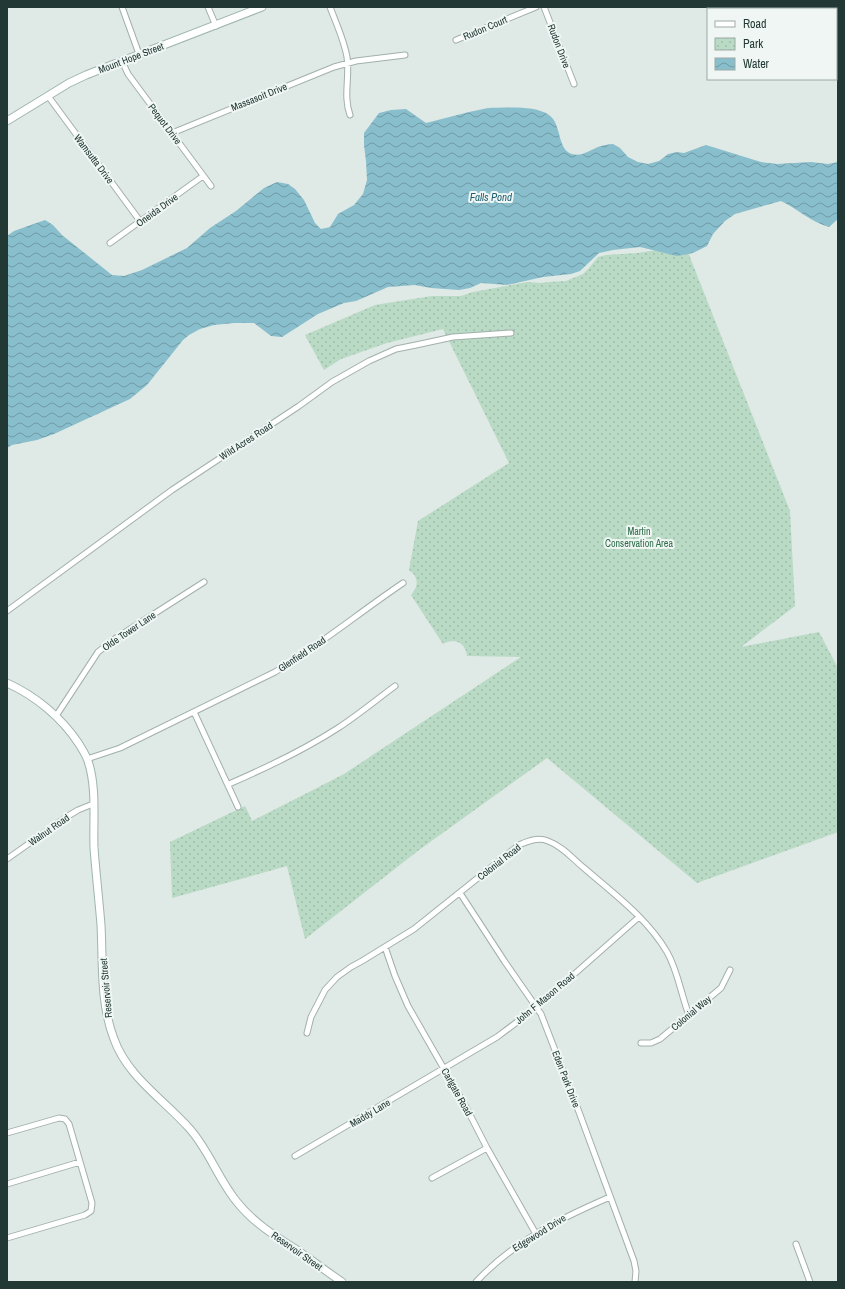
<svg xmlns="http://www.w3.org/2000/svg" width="845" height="1289" font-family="'Archivo Narrow',sans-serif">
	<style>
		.park { fill: url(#park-dots) }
		.water { fill: url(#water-waves) }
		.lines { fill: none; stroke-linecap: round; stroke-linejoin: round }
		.street-casing { stroke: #a2b0ac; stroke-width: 7 }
		.secondary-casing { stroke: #9fb5ae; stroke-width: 9 }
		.street { stroke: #fff; stroke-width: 5 }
		.secondary { stroke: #fff; stroke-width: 7 }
		.labels { text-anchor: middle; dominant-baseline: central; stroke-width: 4; stroke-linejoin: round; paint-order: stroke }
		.street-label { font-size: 10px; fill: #213834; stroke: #eff6f3 }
		.park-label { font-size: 10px; fill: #2e6d4a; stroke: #eff6f3 }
		.water-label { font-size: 11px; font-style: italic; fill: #1f5e71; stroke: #eff6f3 }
	</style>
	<defs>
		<pattern id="park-dots" width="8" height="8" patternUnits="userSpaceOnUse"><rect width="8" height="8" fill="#b9dac4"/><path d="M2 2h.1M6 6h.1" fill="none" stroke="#9fbca9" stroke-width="1.8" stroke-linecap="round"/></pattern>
		<pattern id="water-waves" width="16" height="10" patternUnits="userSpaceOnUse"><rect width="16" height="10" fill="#89becc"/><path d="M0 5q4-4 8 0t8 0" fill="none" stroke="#709ba6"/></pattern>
	</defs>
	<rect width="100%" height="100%" fill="#dfe9e5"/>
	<path class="park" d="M684 242 790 511 795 606 741 647 819 632 838 668V832L697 883 547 758 419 850 305 939 287 866 172 898 170 842 245 806 252 821 311 791 344 774 521 657 467 656C466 643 454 637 443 644L411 595C419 586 419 577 409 570L418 521 509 463 443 329 387 343 341 359 324 370 305 335 375 305 432 296H461L473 292 527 282 540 283 549 282 566 281 583 274 589 268 598 257 606 255 638 253 663 249Z"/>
	<path class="water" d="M488 108C505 108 535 105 549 115 562 124 557 150 572 154 583 157 591 149 601 146 605 145 609 144 613 144L620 148 628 157 638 162 648 164 659 161 668 154 677 152 684 153 706 145 761 162 777 164 811 162 828 164 838 162V219L829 227C811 222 798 209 781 201L735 214 725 221 713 234 707 246 693 253 677 256 640 247 613 250 599 253 580 271 571 274 543 277 507 285 481 283 470 288 459 290 431 288 415 285 388 287 356 301 344 303 318 314 282 337 271 336 254 323H234L214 325 200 329 189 335 183 340 147 385 130 399 54 434 37 440 12 445 7 448V236L14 231 45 220 53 225 62 235 112 275 124 276 142 270 187 248 210 228 236 211 264 188 277 182 288 184 295 189 304 200 315 223 321 229 330 227 338 214 354 205 363 194 367 180 366 161 364 145V133L379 113 391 110 406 109 426 123 469 112Z"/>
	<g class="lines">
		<g class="street-casing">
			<path id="street" d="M122 7 139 54
				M208 7 216 26
				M330 7C336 23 344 40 347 57 350 77 343 96 350 115
				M544 7 574 84
				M836 34 838 32
				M456 40 536 7
				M122 61 128 74 211 186
				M48 96 140 221
				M172 133 334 67 356 61 405 55
				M110 243 203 176
				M7 611 172 490 299 406 332 382 369 361 396 349 416 345 453 337 511 333
				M194 712 238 807
				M56 716 98 652 113 640 204 582
				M87 759 120 748 275 672C320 645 360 612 403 583
				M229 784C266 768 304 750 338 728 358 715 376 700 395 686
				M7 859 68 816 78 810 93 804
				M460 893 505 962 541 1014 579 1112 634 1261 636 1271 635 1282
				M385 947 395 976 408 1006 467 1109 487 1148 536 1234
				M307 1033 311 1017 325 990 337 977 351 967 362 961 414 929 519 845C528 841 538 837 548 841 562 846 573 859 584 868 614 894 647 918 667 952 678 971 681 995 689 1015
				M641 1043H651L660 1039 721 988 730 970
				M7 1133 59 1118 65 1119 69 1124 92 1203 91 1211 85 1215 7 1238
				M295 1156 497 1037 537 1007 639 917
				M432 1178 487 1148
				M7 1184 80 1162
				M796 1244 810 1282
				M476 1282C513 1242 561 1218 610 1197"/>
		</g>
		<g class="secondary-casing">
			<path id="secondary" d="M7 121 69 83 86 75 262 7
				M7 683C36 696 62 718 79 744 82 749 86 755 88 761 97 788 93 820 94 848 96 874 99 900 101 925 103 963 100 1003 114 1039 127 1076 163 1099 189 1128 209 1150 218 1179 237 1202 252 1221 273 1235 294 1248 310 1259 326 1271 342 1282"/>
		</g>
		<use href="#street" class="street"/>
		<use href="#secondary" class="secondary"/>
	</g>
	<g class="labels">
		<g class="street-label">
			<text transform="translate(485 28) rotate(-23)">Rudon Court</text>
			<text transform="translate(559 46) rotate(69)">Rudon Drive</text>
			<text transform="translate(131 58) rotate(-21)">Mount Hope Street</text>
			<text transform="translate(259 97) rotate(-22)">Massasoit Drive</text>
			<text transform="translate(165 124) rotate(53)">Pequot Drive</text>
			<text transform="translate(94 159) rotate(53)">Wamsutta Drive</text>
			<text transform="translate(157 210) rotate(-36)">Oneida Drive</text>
			<text transform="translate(246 441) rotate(-33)">Wild Acres Road</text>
			<text transform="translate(129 631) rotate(-34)">Olde Tower Lane</text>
			<text transform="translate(302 654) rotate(-34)">Glenfield Road</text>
			<text transform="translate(49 830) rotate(-35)">Walnut Road</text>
			<text transform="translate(499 862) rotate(-38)">Colonial Road</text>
			<text transform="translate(106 988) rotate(-95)">Reservoir Street</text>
			<text transform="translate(545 998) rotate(-40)">John F Mason Road</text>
			<text transform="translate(691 1013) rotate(-40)">Colonial Way</text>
			<text transform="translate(566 1079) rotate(69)">Eden Park Drive</text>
			<text transform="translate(457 1092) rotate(61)">Carlgate Road</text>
			<text transform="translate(370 1113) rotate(-31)">Maddy Lane</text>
			<text transform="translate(539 1233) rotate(-32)">Edgewood Drive</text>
			<text transform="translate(297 1251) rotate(35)">Reservoir Street</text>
		</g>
		<g class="park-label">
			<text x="639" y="531">Martin<tspan x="639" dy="12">Conservation Area</tspan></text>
		</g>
		<g class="water-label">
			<text x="491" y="197">Falls Pond</text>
		</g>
	</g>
	<rect width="845" height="1289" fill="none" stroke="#213834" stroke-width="16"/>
	<rect x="707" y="8" width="130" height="72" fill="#eff6f3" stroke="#9daaa7"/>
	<rect x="715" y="21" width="20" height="6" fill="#ffffff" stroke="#9daaa7"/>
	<text x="743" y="28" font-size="12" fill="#213834">Road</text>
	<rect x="715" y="38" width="20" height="12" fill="url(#park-dots)" stroke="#9daaa7"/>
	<text x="743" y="48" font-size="12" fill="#213834">Park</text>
	<rect x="715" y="58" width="20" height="12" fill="url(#water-waves)" stroke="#9daaa7"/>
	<text x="743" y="68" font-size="12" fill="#213834">Water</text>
</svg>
